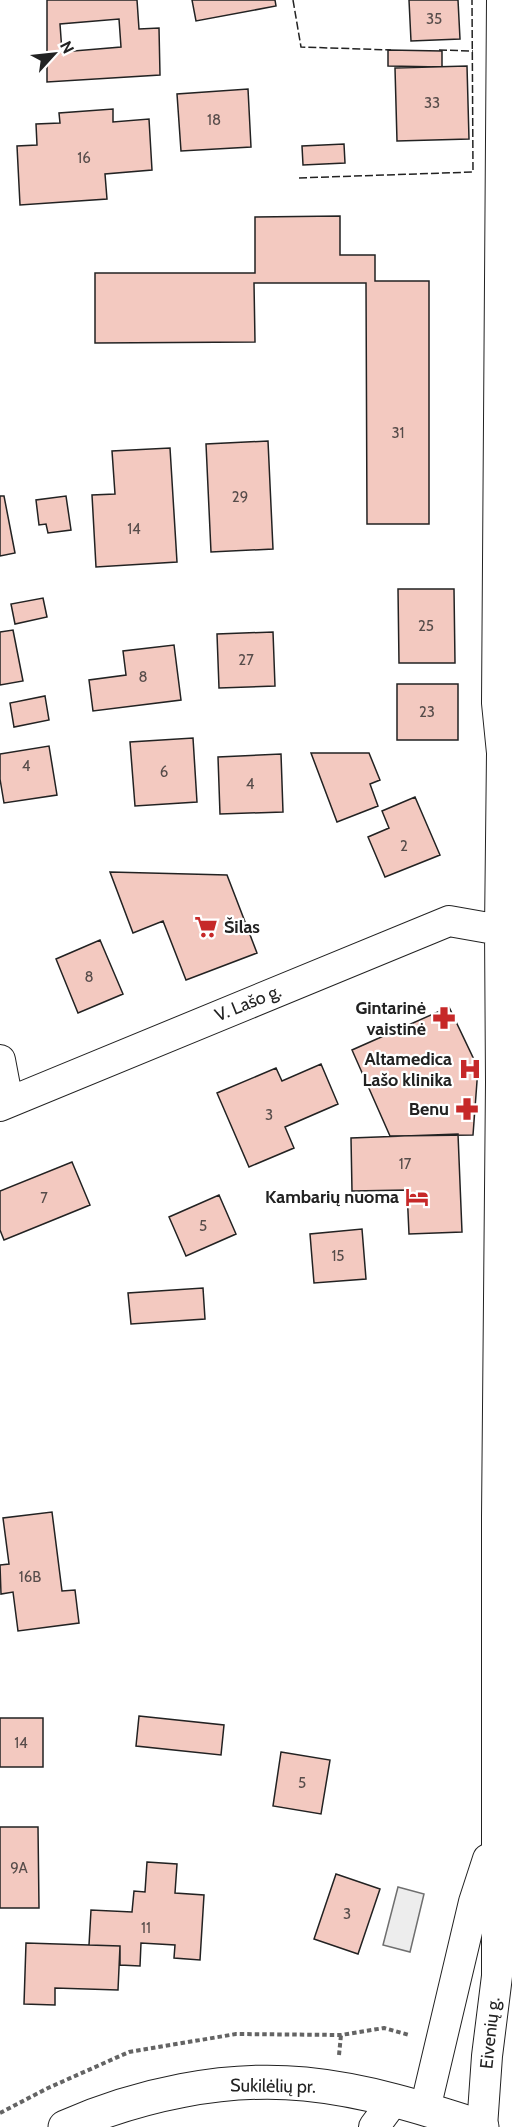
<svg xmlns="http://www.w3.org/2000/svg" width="512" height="2127" font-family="Cabin,sans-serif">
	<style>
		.parking { fill: #ededed; stroke: #6f6f6f; stroke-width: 1.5 }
		.building { fill: #f3c9c0; stroke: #222; stroke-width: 1.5; fill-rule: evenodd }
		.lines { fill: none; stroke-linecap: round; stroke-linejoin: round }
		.minor-casing { stroke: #222; stroke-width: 32 }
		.secondary-casing { stroke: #222; stroke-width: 35 }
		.path { stroke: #646464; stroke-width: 4; stroke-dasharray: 4.5 3; stroke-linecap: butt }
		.minor { stroke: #fff; stroke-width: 30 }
		.secondary { stroke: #fff; stroke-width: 33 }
		.fence { stroke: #222; stroke-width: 1.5; stroke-dasharray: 8 3; stroke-linecap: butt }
		.labels { text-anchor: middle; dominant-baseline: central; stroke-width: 4.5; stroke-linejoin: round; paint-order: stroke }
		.number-label { font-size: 15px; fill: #564c4a }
		.poi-label { font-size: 18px; font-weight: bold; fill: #222; stroke: #fff; text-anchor: end }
		.street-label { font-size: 18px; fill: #222; stroke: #fff }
	</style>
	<rect width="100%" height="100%" fill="#fff"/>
	<path class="parking" d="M398 1887 424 1894 410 1952 383 1945Z"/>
	<path class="building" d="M47 0H137L139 29 159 28 160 75 47 82ZM119 19 121 47 62 52 60 24Z
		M192 0H275L276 6 196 21Z
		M409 0H458L460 39 411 41Z
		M388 50 442 51V67L388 66Z
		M467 66 469 139 397 141 395 68Z
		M248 89 251 147 181 151 177 94Z
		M113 109V122L149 119 152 170 105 174 107 199 20 205 17 146 37 145 36 124 60 123 59 113Z
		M344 144 345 163 303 165 302 146Z
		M340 216V255H375V281H429V524H367L366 283H254L255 342 95 343V273H255V217Z
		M268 441 273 549 211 552 206 444Z
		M170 448 177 562 96 567 92 495 115 494 112 451Z
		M0 496H4L15 553 0 556Z
		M66 496 71 530 48 533 46 524 39 525 36 500Z
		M398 589H454L455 663H399Z
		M43 598 47 617 15 624 11 604Z
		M13 630 23 681 0 685V632Z
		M273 632 275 686 219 688 217 634Z
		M174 645 181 700 93 711 89 680 126 675 123 651Z
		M397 684H458V740H397Z
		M45 696 49 720 14 727 10 703Z
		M193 738 197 802 135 806 130 742Z
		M49 746 57 795 4 803 0 779V754Z
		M311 753H369L380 780 370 784 378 806 337 822Z
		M281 754 283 812 220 814 218 757Z
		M415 797 440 855 385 877 368 837 389 828 382 811Z
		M110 872 227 875 257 953 186 980 163 921 133 933Z
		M100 940 123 994 78 1013 56 959Z
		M449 1007 478 1068 473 1135 390 1136 352 1050Z
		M321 1064 338 1104 285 1127 294 1148 249 1167 217 1093 276 1068 282 1081Z
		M458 1134 462 1232 409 1234 407 1190 352 1191 351 1138Z
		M72 1162 90 1205 4 1240 0 1230V1191Z
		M219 1195 236 1234 186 1256 169 1217Z
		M362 1229 366 1279 314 1283 310 1234Z
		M203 1288 205 1319 131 1324 128 1293Z
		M52 1512 62 1591 75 1590 79 1623 18 1631 13 1592 1 1594 0 1565 9 1564 3 1518Z
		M139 1716 224 1725 221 1755 136 1746Z
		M0 1718H43V1767H0Z
		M281 1752 330 1760 321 1814 273 1806Z
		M0 1827H38L39 1908H0Z
		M147 1862 177 1864 175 1893 204 1895 200 1960 174 1958 175 1945 141 1943 140 1966 120 1965V1946L89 1945 91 1910 132 1912 134 1891 145 1892Z
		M336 1874 380 1889 358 1954 314 1939Z
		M26 1943 120 1946 118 1990 55 1988V2005L24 2004Z"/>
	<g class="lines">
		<g class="minor-casing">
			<path id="minor" d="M0 1060 8 1102
				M0 1106 449 921 500 930
				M425 2109 474 1902 488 1859
				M374 2127 394 2100
				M482 2127 487 2056 497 1976V1516L501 1082 500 930 502 753 497 703 502 0"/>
		</g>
		<g class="secondary-casing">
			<path id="secondary" d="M65 2127C138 2095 225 2076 305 2084 366 2090 424 2108 482 2127"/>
		</g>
		<path class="path" d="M339 2055 341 2035
			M0 2113 48 2088 129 2052 236 2034 341 2035 384 2028 409 2035"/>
		<use href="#minor" class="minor"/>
		<use href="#secondary" class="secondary"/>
		<path class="fence" d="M293 0 301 47 391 50
			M439 50 473 51
			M299 178 473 172 472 0"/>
	</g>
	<defs>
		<g id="supermarket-bare" transform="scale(1.8)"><path d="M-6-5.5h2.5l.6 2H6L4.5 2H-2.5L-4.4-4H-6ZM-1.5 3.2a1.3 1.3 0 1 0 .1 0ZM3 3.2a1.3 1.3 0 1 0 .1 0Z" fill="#c62828" stroke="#fff" stroke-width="2.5" paint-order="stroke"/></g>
		<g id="pharmacy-bare" transform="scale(1.8)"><path d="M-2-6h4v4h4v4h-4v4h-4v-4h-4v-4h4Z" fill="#c62828" stroke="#fff" stroke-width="2.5" paint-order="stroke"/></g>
		<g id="hospital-bare" transform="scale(1.8)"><path d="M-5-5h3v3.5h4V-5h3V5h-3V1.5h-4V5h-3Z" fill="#c62828" stroke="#fff" stroke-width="2.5" paint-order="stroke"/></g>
		<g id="hotel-bare" transform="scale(1.8)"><path d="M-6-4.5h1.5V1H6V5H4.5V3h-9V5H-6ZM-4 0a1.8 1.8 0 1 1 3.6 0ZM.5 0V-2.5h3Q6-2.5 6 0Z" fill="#c62828" stroke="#fff" stroke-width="2.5" paint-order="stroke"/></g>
	</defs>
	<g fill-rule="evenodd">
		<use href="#supermarket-bare" x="206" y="927"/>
		<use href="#pharmacy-bare" x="444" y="1018"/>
		<use href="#hospital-bare" x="470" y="1069"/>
		<use href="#pharmacy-bare" x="467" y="1109"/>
		<use href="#hotel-bare" x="417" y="1197"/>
	</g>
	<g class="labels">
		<g class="number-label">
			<text x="434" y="19">35</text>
			<text x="432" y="103">33</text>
			<text x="214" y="120">18</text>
			<text x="84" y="158">16</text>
			<text x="398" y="433">31</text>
			<text x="240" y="497">29</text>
			<text x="134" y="529">14</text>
			<text x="426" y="626">25</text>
			<text x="246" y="660">27</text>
			<text x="143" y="677">8</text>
			<text x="427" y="712">23</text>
			<text x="26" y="766">4</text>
			<text x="164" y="772">6</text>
			<text x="250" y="784">4</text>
			<text x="404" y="846">2</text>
			<text x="89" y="977">8</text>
			<text x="269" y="1115">3</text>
			<text x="405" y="1164">17</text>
			<text x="44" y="1198">7</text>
			<text x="203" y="1226">5</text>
			<text x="338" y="1256">15</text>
			<text x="30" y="1577">16B</text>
			<text x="21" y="1743">14</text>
			<text x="302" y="1783">5</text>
			<text x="19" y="1868">9A</text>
			<text x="347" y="1914">3</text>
			<text x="146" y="1928">11</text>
		</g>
		<g class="poi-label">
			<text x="224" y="927" text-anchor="start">Šilas</text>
			<text x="426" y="1008">Gintarinė<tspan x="426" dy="21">vaistinė</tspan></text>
			<text x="452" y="1059">Altamedica<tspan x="452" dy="21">Lašo klinika</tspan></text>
			<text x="449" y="1109">Benu</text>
			<text x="399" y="1197">Kambarių nuoma</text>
		</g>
		<g class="street-label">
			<text transform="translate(248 1003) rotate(-22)">V. Lašo g.</text>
			<text transform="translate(490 2033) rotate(-84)">Eivenių g.</text>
			<text transform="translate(273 2086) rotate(1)">Sukilėlių pr.</text>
		</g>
	</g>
	<g transform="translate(54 54) rotate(63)" stroke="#ffffff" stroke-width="4.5" paint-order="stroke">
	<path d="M0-4.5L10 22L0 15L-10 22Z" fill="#222222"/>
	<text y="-9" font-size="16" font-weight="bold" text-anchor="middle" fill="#222222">N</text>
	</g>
</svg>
